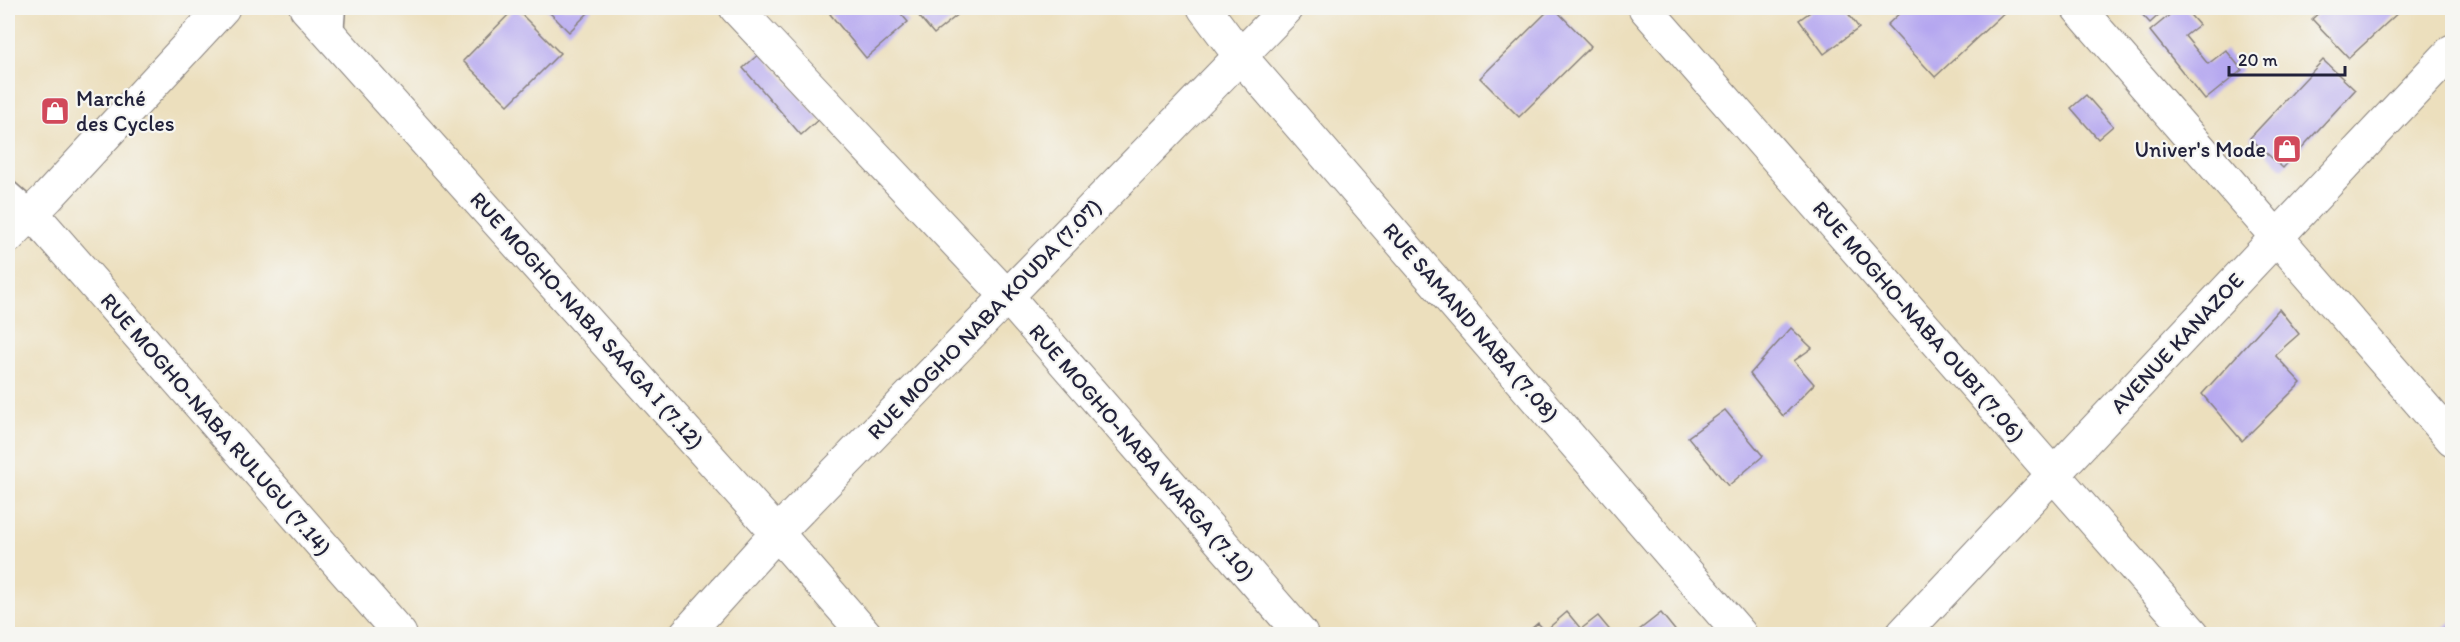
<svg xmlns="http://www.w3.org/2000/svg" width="2460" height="642" font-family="Itim,sans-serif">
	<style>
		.building { fill: #b5a7f0 }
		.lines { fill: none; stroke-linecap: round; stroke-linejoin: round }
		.lane-casing { stroke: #87807c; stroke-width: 25 }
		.street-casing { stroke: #87807c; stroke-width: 35 }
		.secondary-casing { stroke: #87807c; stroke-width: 35 }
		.lane { stroke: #fff; stroke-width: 22 }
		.street { stroke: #fff; stroke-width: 33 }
		.secondary { stroke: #fff; stroke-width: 33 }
		.labels { text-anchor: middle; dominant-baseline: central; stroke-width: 4.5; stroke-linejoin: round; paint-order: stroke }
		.poi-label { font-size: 22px; fill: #22223b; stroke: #f6f6f2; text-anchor: start }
		.street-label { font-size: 22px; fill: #22223b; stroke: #f6f6f2 }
	</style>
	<rect width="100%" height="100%" fill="#f6f6f2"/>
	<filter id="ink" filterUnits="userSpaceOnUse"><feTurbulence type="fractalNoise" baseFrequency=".0167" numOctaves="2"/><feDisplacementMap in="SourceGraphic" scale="12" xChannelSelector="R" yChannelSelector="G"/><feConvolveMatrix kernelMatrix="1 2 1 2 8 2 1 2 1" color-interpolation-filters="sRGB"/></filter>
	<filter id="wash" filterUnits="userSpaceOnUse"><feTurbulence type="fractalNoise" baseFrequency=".008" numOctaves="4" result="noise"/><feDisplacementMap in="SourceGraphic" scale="24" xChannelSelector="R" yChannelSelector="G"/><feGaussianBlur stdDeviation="1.35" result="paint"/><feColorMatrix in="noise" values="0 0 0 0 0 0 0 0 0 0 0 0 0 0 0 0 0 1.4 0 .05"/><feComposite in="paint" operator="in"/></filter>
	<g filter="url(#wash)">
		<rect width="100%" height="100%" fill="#ecdfbd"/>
		<g id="blocks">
			<path class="building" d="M515 8 560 53 508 105 463 61Z
				M545 8H593L569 32Z
				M837 8H896L908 22 866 58 830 14Z
				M912 8H966L934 34Z
				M1551 8H1554L1591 46 1519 117 1480 78Z
				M1816 8H1844L1859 28 1824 54 1799 20Z
				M1905 8H2009L1935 77 1887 25Z
				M2143 8H2166L2150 23 2139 11Z
				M2178 8H2184L2199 25 2185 36 2208 64 2226 50 2242 70 2205 100 2150 31Z
				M2324 8H2403L2349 58 2312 19Z
				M761 52 819 119 801 135 743 68Z
				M2323 60 2355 90 2283 168 2250 138Z
				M2086 95 2113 126 2098 139 2071 108Z
				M2279 309 2299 334 2275 355 2301 383 2242 441 2202 394Z
				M1791 328 1812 348 1794 361 1814 384 1783 416 1750 374Z
				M1725 410 1763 456 1728 486 1688 437Z
				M1567 612 1581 629 1598 616 1613 634H1525L1538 623 1545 631Z
				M1661 613 1678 634H1634Z
				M2452 621V634H2438Z"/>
		</g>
	</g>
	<g filter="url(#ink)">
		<use href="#blocks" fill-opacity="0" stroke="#87807c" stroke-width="1.5"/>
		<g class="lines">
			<g class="lane-casing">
				<path id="lane" d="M332 36 334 8
					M8 192 32 213"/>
			</g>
			<g class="street-casing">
				<path id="street" d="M306 8 777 533 865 634
					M736 8 1006 295 1301 634
					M1204 8 1240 56 1740 634
					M1645 8 2193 634
					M2078 8 2452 439
					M32 213 400 634
					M8 237 48 197 223 8
					M686 634 777 533 1287 8"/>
			</g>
			<g class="secondary-casing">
				<path id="secondary" d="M1903 634 2452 51"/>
			</g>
			<use href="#lane" class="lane"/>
			<use href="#street" class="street"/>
			<use href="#secondary" class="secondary"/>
		</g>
	</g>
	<defs>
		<g id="shop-square" transform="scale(1.5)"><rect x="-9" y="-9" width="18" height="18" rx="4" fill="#d1495b" stroke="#f6f6f2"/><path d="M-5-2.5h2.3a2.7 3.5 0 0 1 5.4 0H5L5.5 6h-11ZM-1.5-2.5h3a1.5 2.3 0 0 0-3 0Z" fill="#fff"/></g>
	</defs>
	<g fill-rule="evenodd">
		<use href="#shop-square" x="55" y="111"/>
		<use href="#shop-square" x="2287" y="149"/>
	</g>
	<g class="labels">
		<g class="poi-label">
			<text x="76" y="98">Marché<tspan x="76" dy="25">des Cycles</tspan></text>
			<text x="2266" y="149" text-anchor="end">Univer's Mode</text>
		</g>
		<g class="street-label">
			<text transform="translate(984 319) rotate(-46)">RUE MOGHO NABA KOUDA (7.07)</text>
			<text transform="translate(587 320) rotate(48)">RUE MOGHO-NABA SAAGA I (7.12)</text>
			<text transform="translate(1919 321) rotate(49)">RUE MOGHO-NABA OUBI (7.06)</text>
			<text transform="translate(1471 322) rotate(49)">RUE SAMAND NABA (7.08)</text>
			<text transform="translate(2177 343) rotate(-47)">AVENUE KANAZOE</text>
			<text transform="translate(216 424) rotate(49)">RUE MOGHO-NABA RULUGU (7.14)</text>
			<text transform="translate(1142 452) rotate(49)">RUE MOGHO-NABA WARGA (7.10)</text>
		</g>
	</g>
	<rect width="2460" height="642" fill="none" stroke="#f6f6f2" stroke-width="30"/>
	<path d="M2229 66v9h116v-9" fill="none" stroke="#22223b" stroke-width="3"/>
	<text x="2238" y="66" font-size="18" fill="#22223b" stroke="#f6f6f2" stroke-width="4.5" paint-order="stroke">20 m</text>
</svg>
